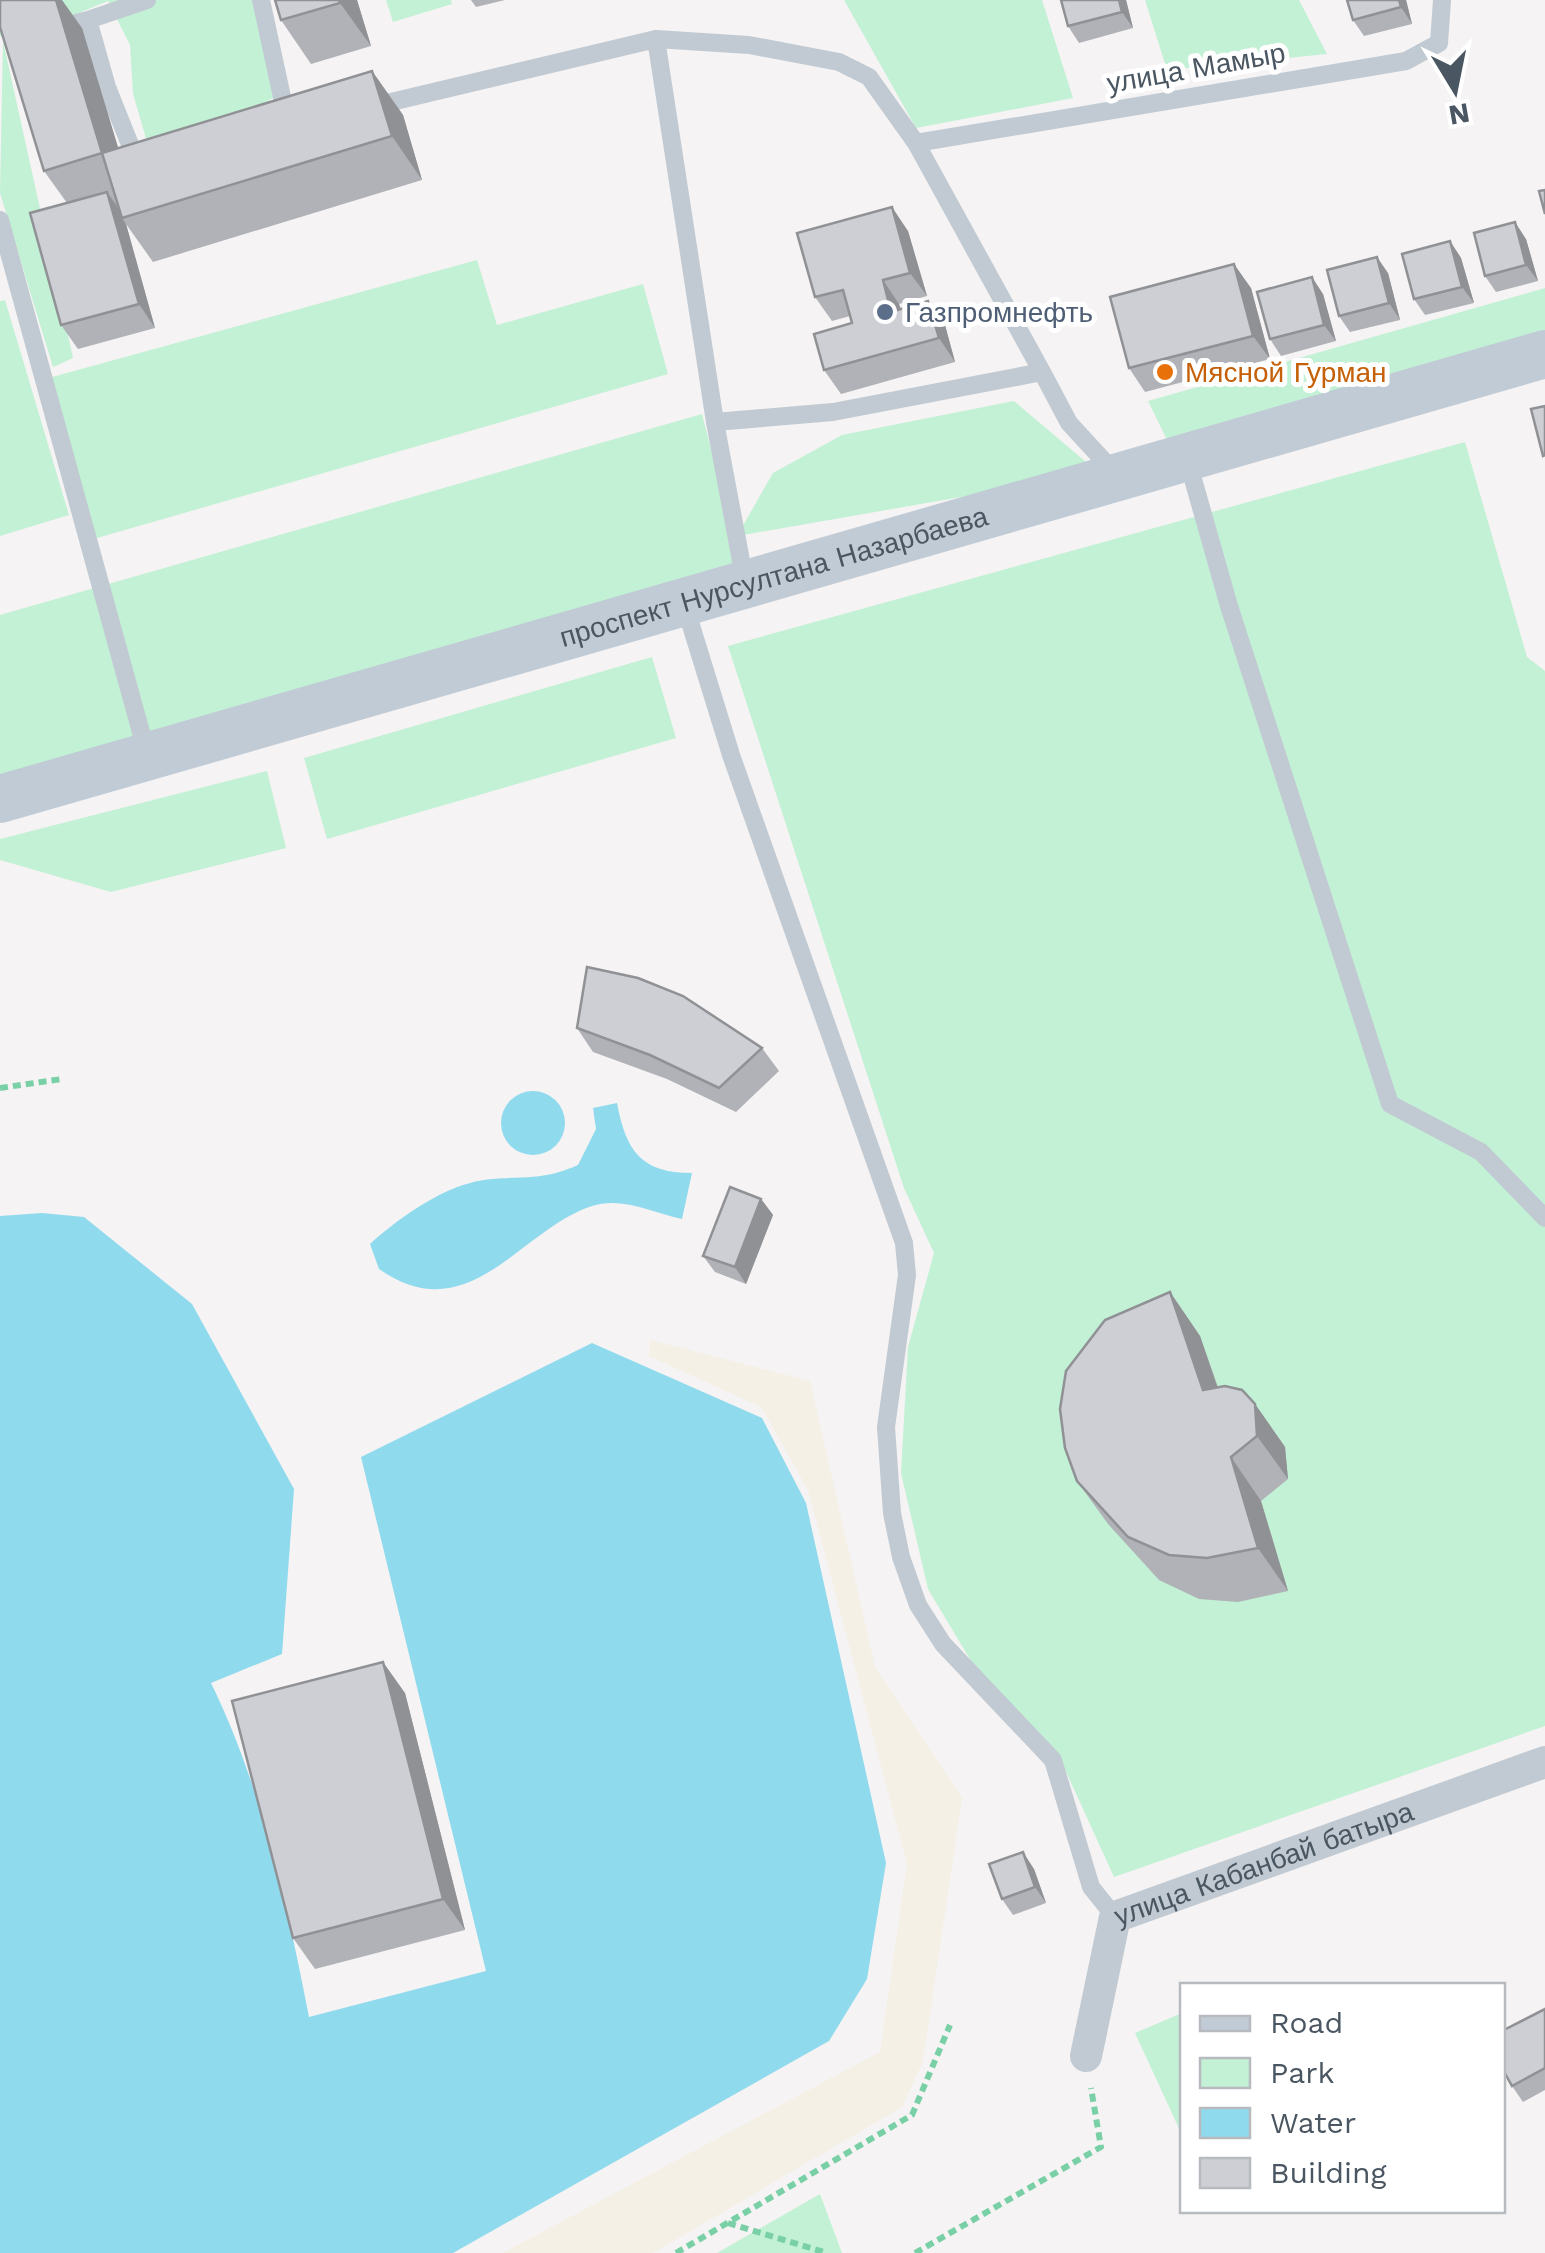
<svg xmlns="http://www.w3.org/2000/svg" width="1545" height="2253" font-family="'Work Sans',sans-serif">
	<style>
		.green { fill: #c3f1d5 }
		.sand { fill: #f5f0e5 }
		.water { fill: #90daee }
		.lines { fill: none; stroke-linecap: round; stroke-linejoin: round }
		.path { stroke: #7ad0a6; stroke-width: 6; stroke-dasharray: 8 5; stroke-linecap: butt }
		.lane { stroke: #c1cad2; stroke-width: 18 }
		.street { stroke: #c1cad2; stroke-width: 32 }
		.secondary { stroke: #c1cbd6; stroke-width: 48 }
		.wall { fill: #b0b2b7 }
		.shaded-wall { fill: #909195 }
		.building { fill: #cdcfd5; stroke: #909195; stroke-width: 2.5 }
		.service-dot { fill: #5c6f8a; stroke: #fff; stroke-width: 4 }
		.food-dot { fill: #e8710a; stroke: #fff; stroke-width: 4 }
		.labels { text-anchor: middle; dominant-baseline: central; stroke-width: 10; stroke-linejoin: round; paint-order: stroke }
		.street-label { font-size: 28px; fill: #4a5661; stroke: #fff }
		.service-label { font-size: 28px; fill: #4e5e75; stroke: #fff; text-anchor: start }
		.food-label { font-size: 28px; fill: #c56008; stroke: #fff; text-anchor: start }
	</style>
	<rect width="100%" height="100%" fill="#f5f3f3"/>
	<path class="green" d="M17 0H262L281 93 155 169 133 94 130 45 108 1 13 40 0 36V4Z
		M386 0H451L452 4 393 22Z
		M844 0H1042L1073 98 916 128Z
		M1145 0H1299L1327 54 1167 70Z
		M3 41 73 358 53 367 0 193Z
		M477 260 497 325 643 284 668 374 90 540 45 379Z
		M1545 288V340L1171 448 1148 401Z
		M5 300 69 515 0 536V301Z
		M1014 401 1099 473 737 536 773 473 842 435Z
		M702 414 745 583 0 799V615Z
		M1465 442 1527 657 1545 671V1726L1114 1877 1058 1754 977 1671 928 1589 901 1473 908 1347 934 1253 904 1188 728 646Z
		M652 657 676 738 327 839 304 758Z
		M267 771 286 848 111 892 0 860V839Z
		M1182 2013V2135L1135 2033Z
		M820 2194 842 2253H717Z"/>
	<path class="sand" d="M650 1340 810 1381 875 1667 962 1798 923 2061 902 2107 653 2253H503L880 2052 907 1864 808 1490 761 1407 649 1356Z"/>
	<path class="water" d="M501 1123a32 32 0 1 1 64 0a32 32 0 1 1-64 0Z
		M617 1103C626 1151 641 1173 692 1173L682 1219C654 1213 621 1196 592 1206 519 1230 469 1332 379 1269L370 1244C394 1222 432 1195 463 1185 503 1171 532 1186 578 1165L596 1129 593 1108Z
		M42 1213 84 1217 192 1304 294 1489 282 1654 211 1683C262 1787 287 1904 309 2017L486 1971 361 1457 592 1343 762 1418 806 1503 886 1863 867 1979 829 2041 453 2253H0V1216Z"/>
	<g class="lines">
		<path class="path" d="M0 1088 62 1079
			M728 2223 827 2253
			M676 2253 912 2115 950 2025
			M915 2253 1101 2147 1091 2088"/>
		<path class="lane" d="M261 0 287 120
			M88 20 147 0
			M57 28 88 20 107 87 133 152 142 159
			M656 39 715 422
			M370 107 656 39 749 45 839 62 869 77 916 143 1042 372
			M916 143 1406 61 1439 43 1442 0
			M0 220 147 754
			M1187 458 1229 606 1390 1104 1481 1152 1545 1218
			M745 582 715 422 833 412 1042 372 1069 423 1115 473
			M685 606 731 755 904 1243 907 1275 886 1427 892 1513 901 1557 918 1605 943 1644 1053 1760 1091 1887 1115 1917"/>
		<path class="street" id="s1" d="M1086 2056 1115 1917 1545 1762"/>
		<path class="secondary" id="s2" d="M0 799 1545 354"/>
	</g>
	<path class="wall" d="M275 0H357L371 46 311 64 281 20Z
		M471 0H505L476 7Z
		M1126 0 1133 28 1079 43 1068 26Z
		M1347 0H1406L1412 24 1364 36 1353 20Z
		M82 28 118 148 372 71 403 115 422 180 153 262 126 224 155 328 78 349 61 325 67 203 44 171Z
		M908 231 927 296 899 304 901 309 945 325 955 362 841 394 824 370 852 323 850 316 832 321 815 297Z
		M1526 239 1538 281 1496 292 1485 276Z
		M1450 241 1461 258 1474 303 1425 315 1414 299Z
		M1388 273 1400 320 1350 332 1339 316Z
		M1251 288 1270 359 1145 392 1129 368Z
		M1323 294 1336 341 1281 356 1270 339Z
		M577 1028 762 1048 779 1071 736 1112 667 1079 593 1052Z
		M761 1199 773 1215 746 1284 715 1272 703 1256Z
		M1170 1292 1200 1336 1218 1387 1255 1404 1285 1447 1288 1479 1261 1501 1288 1591 1238 1602 1199 1599 1159 1580 1108 1524 1077 1481Z
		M405 1693 465 1930 315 1969 293 1938Z
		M1034 1869 1046 1903 1013 1915 1002 1899Z
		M1545 2009V2090L1523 2102 1512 2086Z"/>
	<path class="shaded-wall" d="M56 0H62L82 28 133 197 102 153Z
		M339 0H357L371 46 340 3Z
		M1119 0H1126L1133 28 1122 12Z
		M1399 0H1406L1412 24 1401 7Z
		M372 71 403 115 422 180 392 136Z
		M107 192 124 216 122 218 126 224 155 328 139 304Z
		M892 207 908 231 927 296 910 273Z
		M1515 222 1526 239 1538 281 1526 265Z
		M1450 241 1461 258 1474 303 1462 287Z
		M1377 257 1388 273 1400 320 1389 303Z
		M1234 264 1251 288 1270 359 1253 336Z
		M1312 277 1323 294 1336 341 1324 325Z
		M883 280 899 304 908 336 891 312Z
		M928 301 945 325 955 362 939 338Z
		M761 1199 773 1215 746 1284 735 1267Z
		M1170 1292 1200 1336 1233 1433 1203 1390Z
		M1255 1404 1285 1447 1288 1479 1257 1436Z
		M1231 1457 1261 1501 1288 1591 1258 1548Z
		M383 1662 405 1693 465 1930 443 1899Z
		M1023 1852 1034 1869 1046 1903 1035 1887Z"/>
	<path class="building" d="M0 0H56L102 153 44 171 0 27Z
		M275 0H339L340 3 281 20Z
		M1061 0H1119L1122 12 1068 26Z
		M1347 0H1399L1401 7 1353 20Z
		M372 71 392 136 122 218 102 153Z
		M1545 190V214L1539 191Z
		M107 192 139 304 61 325 30 213Z
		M892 207 910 273 883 280 891 312 928 301 939 338 824 370 814 334 852 323 843 290 815 297 797 233Z
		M1515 222 1526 265 1485 276 1474 233Z
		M1450 241 1462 287 1414 299 1402 254Z
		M1377 257 1389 303 1339 316 1327 270Z
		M1234 264 1253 336 1129 368 1110 297Z
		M1312 277 1324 325 1270 339 1257 292Z
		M1545 406V455L1543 456 1531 409Z
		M587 967 638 978 683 996 762 1048 719 1088 650 1055 577 1028Z
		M730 1187 761 1199 735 1267 703 1256Z
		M1170 1292 1203 1390 1225 1386 1242 1390 1255 1404 1257 1436 1231 1457 1258 1548 1207 1558 1169 1555 1128 1537 1077 1481 1065 1448 1060 1409 1066 1371 1105 1320Z
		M383 1662 443 1899 293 1938 232 1701Z
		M1023 1852 1035 1887 1002 1899 989 1864Z
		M1545 2009V2068L1512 2086 1502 2068V2031Z"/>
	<circle class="service-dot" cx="885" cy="312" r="10"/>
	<circle class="food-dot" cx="1165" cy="372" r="10"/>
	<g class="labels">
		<g class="street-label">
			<text transform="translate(1196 68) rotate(-10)">улица Мамыр</text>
			<text stroke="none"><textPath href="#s2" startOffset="805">проспект Нурсултана Назарбаева</textPath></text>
			<text stroke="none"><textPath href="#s1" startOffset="300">улица Кабанбай батыра</textPath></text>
		</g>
		<g class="service-label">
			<text x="905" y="312">Газпромнефть</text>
		</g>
		<g class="food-label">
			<text x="1185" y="372">Мясной Гурман</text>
		</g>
	</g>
	<rect x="1180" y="1983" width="325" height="230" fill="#ffffff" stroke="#b7bbc0" stroke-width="2.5"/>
	<rect x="1200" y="2016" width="50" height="15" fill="#c1cbd6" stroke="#b7bbc0" stroke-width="2.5"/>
	<text x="1270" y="2033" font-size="30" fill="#4a5661">Road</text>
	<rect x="1200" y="2058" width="50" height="30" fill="#c3f1d5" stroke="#b7bbc0" stroke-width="2.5"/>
	<text x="1270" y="2083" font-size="30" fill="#4a5661">Park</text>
	<rect x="1200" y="2108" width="50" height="30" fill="#90daee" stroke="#b7bbc0" stroke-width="2.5"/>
	<text x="1270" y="2133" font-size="30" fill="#4a5661">Water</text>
	<rect x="1200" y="2158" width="50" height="30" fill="#cdcfd5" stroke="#b7bbc0" stroke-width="2.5"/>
	<text x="1270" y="2183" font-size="30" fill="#4a5661">Building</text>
	<g transform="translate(1455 90) rotate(170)" stroke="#ffffff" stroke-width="8" paint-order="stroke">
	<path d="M0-8L18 38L0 25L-18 38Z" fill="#4a5661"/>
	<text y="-15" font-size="28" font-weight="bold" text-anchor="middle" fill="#4a5661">N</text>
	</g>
</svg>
